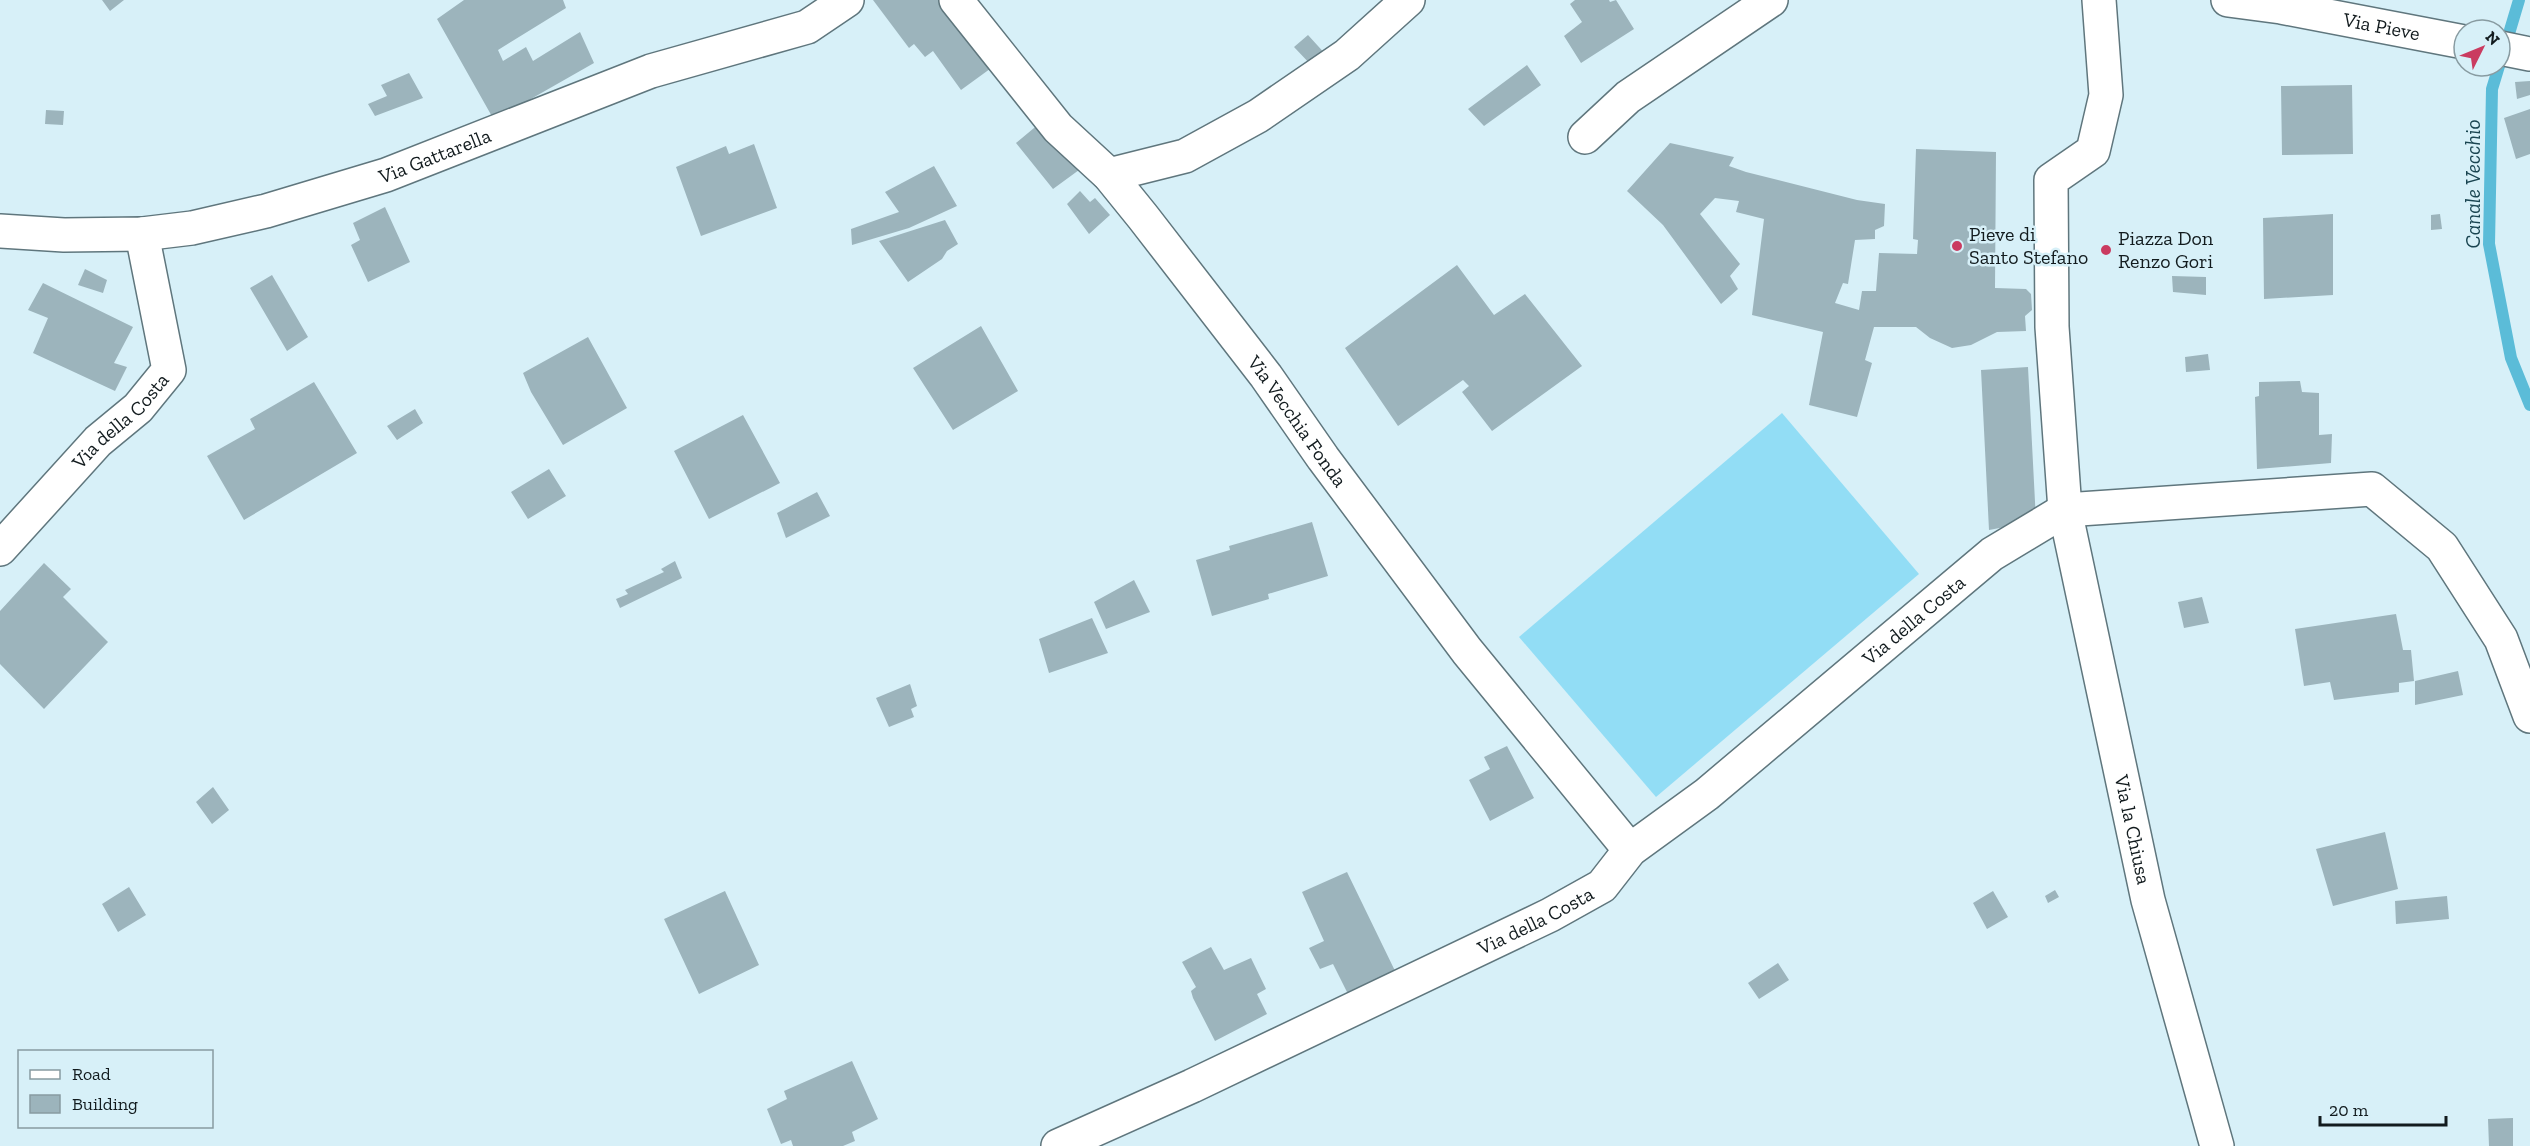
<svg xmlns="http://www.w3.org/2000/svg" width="2530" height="1146" font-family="'Zilla Slab',serif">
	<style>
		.pitch { fill: #92ddf5 }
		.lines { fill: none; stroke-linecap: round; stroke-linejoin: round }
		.stream { stroke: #5bbcd8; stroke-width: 12 }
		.building { fill: #9cb4bc }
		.minor-casing { stroke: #5f767d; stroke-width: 36 }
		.minor { stroke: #fff; stroke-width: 33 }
		.poi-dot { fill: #ca3b60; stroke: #d7f0f8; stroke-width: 2 }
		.labels { text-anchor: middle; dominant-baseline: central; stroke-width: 5; stroke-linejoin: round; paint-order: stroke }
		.street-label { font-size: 20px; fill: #121b1e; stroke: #d7f0f8 }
		.poi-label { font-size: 20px; fill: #121b1e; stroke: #d7f0f8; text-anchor: start }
		.water-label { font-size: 21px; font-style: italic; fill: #1a4551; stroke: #d7f0f8 }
	</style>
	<rect width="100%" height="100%" fill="#d7f0f8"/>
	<path class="pitch" d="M1782 413 1919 574 1656 797 1519 637Z"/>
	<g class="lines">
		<path class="stream" d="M2505 47 2519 0
			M2499 66 2492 89 2489 244 2511 358 2530 405"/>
	</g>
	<path class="building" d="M102 0H124L110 11Z
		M464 0H563L566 8 498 50 503 61 526 47 533 61 580 32 594 63 494 120 437 19Z
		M873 0H945L994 66 961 90 933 51 925 57 914 44 909 48Z
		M1575 0H1609L1610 2 1616 0 1634 29 1581 63 1564 36 1582 22 1570 4Z
		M1308 35 1328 57 1313 67 1294 47Z
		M1527 65 1541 85 1484 126 1468 109Z
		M409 73 423 98 375 116 368 104 387 96 381 85Z
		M2530 81V95L2517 99 2515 82Z
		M2352 85 2353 154 2282 155 2281 86Z
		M2530 109V154L2516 159 2504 118Z
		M46 110 64 111 63 125 45 124Z
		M1040 123 1079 170 1053 189 1016 143Z
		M1670 143 1734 157 1729 166 1746 172 1857 200 1885 204 1884 226 1875 230V239L1855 240 1848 284 1843 283 1835 303 1859 310 1862 291H1876L1879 253 1917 254 1918 240 1913 239 1916 149 1996 152 1995 288 2026 289 2031 294 2032 310 2025 316 2026 331 1997 332 1971 345 1952 348 1930 338 1916 327H1874L1865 360 1872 363 1857 417 1809 405 1823 332 1752 315 1764 219 1736 212 1739 201 1715 198 1700 214 1740 264 1730 276 1738 289 1721 304 1663 225 1627 191Z
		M754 144 777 208 701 236 676 167 726 146 729 154Z
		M934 166 957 206 909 228 852 245 851 229 899 212 885 192Z
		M1080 191 1090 202 1095 198 1110 215 1089 234 1067 204Z
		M385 207 410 262 368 282 351 245 360 240 353 223Z
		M2333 214V295L2264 299 2263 218Z
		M2440 214 2442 229 2431 230V215Z
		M945 220 958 244 947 251 942 259 908 282 879 241Z
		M1457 265 1494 315 1525 294 1582 366 1492 431 1462 392 1469 386 1463 380 1398 426 1345 348Z
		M85 269 107 280 103 293 78 285Z
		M272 275 308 337 287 351 250 288Z
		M2172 276 2206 277V295L2173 292Z
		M43 283 133 327 114 363 127 367 115 391 33 353 48 318 28 310Z
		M981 326 1018 391 953 430 913 368Z
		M588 337 627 408 563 445 531 392 523 373Z
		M2208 354 2210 370 2186 372 2185 357Z
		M2028 367 2036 521 1989 530 1981 370Z
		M2300 381 2302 392 2319 393V435L2332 434 2331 463 2257 469 2255 397 2259 396V382Z
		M314 382 357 453 244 520 207 456 255 429 250 419Z
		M415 409 423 423 397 440 387 426Z
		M743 415 780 483 709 519 674 451Z
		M549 469 566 496 528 519 511 492Z
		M817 492 830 516 786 538 777 513Z
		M1312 522 1328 576 1268 594 1269 599 1212 616 1196 560 1230 550 1229 546Z
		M675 561 682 578 620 608 616 599 628 594 625 590 664 572 661 569Z
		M44 563 71 589 63 597 108 642 44 709 0 664V611Z
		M1134 580 1150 612 1106 629 1094 602Z
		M2202 597 2209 623 2184 628 2178 602Z
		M2396 614 2403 650H2411L2414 681 2399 683V692L2334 700 2330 682 2304 686 2295 629Z
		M1092 618 1108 653 1049 673 1039 639Z
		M2458 671 2463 695 2415 705V681Z
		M910 684 917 706 911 709 914 717 889 727 876 698Z
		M1507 746 1534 798 1490 821 1469 780 1490 769 1484 757Z
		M213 787 229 810 212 824 196 802Z
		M2385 832 2398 889 2333 906 2316 849Z
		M1347 872 1397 975 1349 996 1333 964 1320 969 1309 948 1324 941 1302 892Z
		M129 887 146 915 118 932 102 904Z
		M2055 890 2059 897 2048 903 2045 896Z
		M725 891 759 965 699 994 664 919Z
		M1993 891 2008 917 1987 929 1973 903Z
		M2447 896 2449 919 2396 924 2395 901Z
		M1211 947 1224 970 1251 958 1266 989 1257 994 1267 1014 1215 1041 1193 998 1191 991 1196 987 1182 962Z
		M1778 963 1789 980 1759 999 1748 983Z
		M852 1061 878 1119 852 1132 855 1141 843 1146H793L791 1140 781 1144 767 1109 787 1099 784 1091Z
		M2513 1118V1146H2489L2488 1119Z"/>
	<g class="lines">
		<g class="minor-casing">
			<g id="minor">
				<path id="s1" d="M956 0 1058 128 1109 175 1143 217 1266 376 1323 458 1467 651 1630 850"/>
				<path id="s2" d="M2099 0 2106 95 2093 151 2051 180 2052 327 2065 510 2148 900 2217 1146"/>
				<path id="s3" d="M2228 0 2281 7 2464 42"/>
				<path d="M2500 48 2530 54"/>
				<path d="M1585 137 1628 97 1771 0"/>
				<path d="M1109 175 1185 156 1258 116 1347 55 1408 0"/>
				<path id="s4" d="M0 231 64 235 142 234 192 228 266 211 386 175 651 71 807 27 847 0"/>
				<path id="s5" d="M0 549 98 441 138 408 169 370 142 234"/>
				<path id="s6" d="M1058 1146 1192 1086 1550 915 1602 886 1630 850 1707 794 1992 554 2065 510 2372 489 2442 547 2501 639 2530 716"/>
			</g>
		</g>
		<use href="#minor" class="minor"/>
	</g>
	<g class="poi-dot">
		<circle cx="1957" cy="246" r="6"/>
		<circle cx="2106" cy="250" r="6"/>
	</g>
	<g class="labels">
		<g class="street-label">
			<text stroke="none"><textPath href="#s3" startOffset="156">Via Pieve</textPath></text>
			<text stroke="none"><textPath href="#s4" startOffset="446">Via Gattarella</textPath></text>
			<text stroke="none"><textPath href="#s5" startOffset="176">Via della Costa</textPath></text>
			<text stroke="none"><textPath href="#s1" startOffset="543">Via Vecchia Fonda</textPath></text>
			<text stroke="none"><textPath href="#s6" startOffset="1014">Via della Costa</textPath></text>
			<text stroke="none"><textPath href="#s2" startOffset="861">Via la Chiusa</textPath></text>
			<text stroke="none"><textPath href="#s6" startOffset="528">Via della Costa</textPath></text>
		</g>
		<g class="poi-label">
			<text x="1969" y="234">Pieve di<tspan x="1969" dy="23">Santo Stefano</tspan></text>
			<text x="2118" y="238">Piazza Don<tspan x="2118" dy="23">Renzo Gori</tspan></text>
		</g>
		<g class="water-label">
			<text transform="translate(2472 184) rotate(-90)">Canale Vecchio</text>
		</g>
	</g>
	<rect x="18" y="1050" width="195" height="78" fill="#d7f0f8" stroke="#889ba1" stroke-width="1.5"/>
	<rect x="30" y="1070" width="30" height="9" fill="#ffffff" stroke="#889ba1" stroke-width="1.5"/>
	<text x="72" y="1080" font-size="18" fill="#121b1e">Road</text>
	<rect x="30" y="1095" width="30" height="18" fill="#9cb4bc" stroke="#889ba1" stroke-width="1.5"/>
	<text x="72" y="1110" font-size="18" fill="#121b1e">Building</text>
	<g transform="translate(2482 48) rotate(47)"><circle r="28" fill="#d7f0f8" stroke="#889ba1" stroke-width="1.5"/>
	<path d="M0-4.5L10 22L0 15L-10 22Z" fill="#ca3b60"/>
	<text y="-9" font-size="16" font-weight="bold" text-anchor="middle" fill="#121b1e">N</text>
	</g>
	<path d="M2320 1116v9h126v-9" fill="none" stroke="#121b1e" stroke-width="3"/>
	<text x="2329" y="1116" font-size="18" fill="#121b1e" stroke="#d7f0f8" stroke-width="4.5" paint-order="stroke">20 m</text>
</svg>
